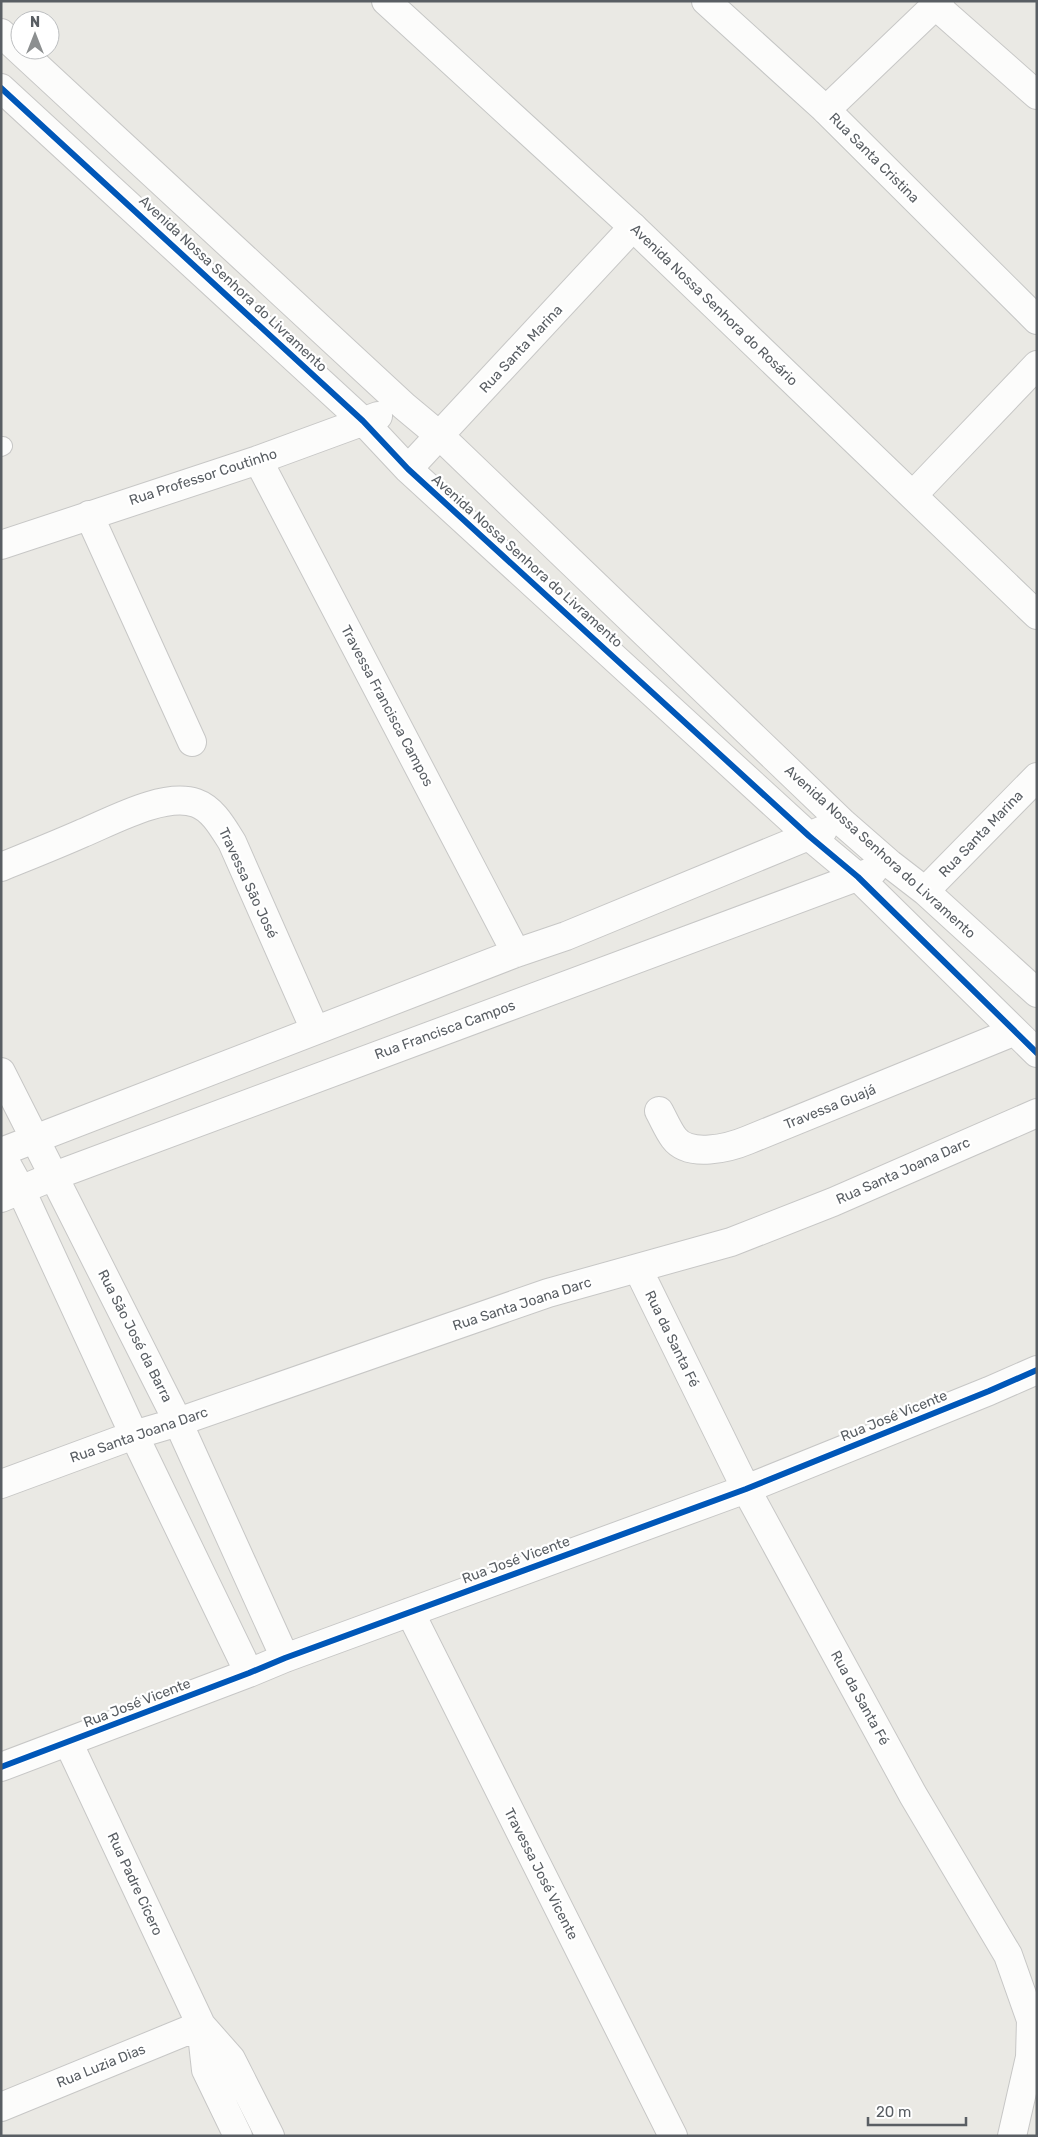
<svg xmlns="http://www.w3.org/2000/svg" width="1038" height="2137" font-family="Rubik,sans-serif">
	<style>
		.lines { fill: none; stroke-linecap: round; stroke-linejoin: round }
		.lane-casing { stroke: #c7c7c6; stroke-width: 20 }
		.street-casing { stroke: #c7c7c6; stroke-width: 30 }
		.secondary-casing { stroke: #c5c6c5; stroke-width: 30 }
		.lane { stroke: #fcfcfb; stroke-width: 18 }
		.street { stroke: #fcfcfb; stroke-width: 28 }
		.secondary { stroke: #fcfcfb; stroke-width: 28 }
		.cycleway-casing { stroke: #fff; stroke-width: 9 }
		.cycleway { stroke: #0057b8; stroke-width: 6 }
		.labels { text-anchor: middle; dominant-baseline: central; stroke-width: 4.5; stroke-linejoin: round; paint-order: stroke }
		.street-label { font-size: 14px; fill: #595e63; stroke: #fff }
	</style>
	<rect width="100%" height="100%" fill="#eae9e4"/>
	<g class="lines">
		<g class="lane-casing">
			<path id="lane" d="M1 447 3 446"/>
		</g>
		<g class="street-casing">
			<path id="street" d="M935 5 1037 95
				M1 33 404 406 440 436 843 823 890 864 925 891 1037 993
				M1 88 363 421 408 469 809 836 858 877 1037 1053
				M826 110 940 1
				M258 460 516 953
				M408 469 633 227
				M913 495 1037 365
				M89 515 192 742
				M1 545 258 460 378 416
				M1 867C28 856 56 845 83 833 112 821 164 792 196 803 213 809 223 828 232 842L315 1030
				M925 891 1037 777
				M1 1072 178 1422 285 1658
				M659 1111C664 1120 668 1130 674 1138 689 1158 729 1148 748 1140L1013 1032
				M1 1152 516 953 566 936 823 830
				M1 1154 21 1190 134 1435 249 1673
				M1 1198 54 1176 873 871
				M638 1269 746 1489 913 1795 1008 1955 1031 2020 1030 2057 1012 2136
				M1 1484 134 1435 178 1422 548 1293 731 1242 833 1202 1037 1113
				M410 1612 673 2136
				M68 1742 201 2025 231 2059 270 2136
				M1 1767 249 1673 285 1658 746 1489 989 1391 1037 1370
				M201 2025 206 2070 238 2136
				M1 2107 201 2025"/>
		</g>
		<g class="secondary-casing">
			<path id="secondary" d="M386 1 633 227 1037 615
				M706 1 826 110 1037 320"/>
		</g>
		<use href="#lane" class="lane"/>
		<use href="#street" class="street"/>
		<use href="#secondary" class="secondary"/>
		<g class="cycleway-casing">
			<path id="cycleway" d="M1 88 363 421 408 469 809 836 858 877 1037 1053
				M1 1767 249 1673 285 1658 746 1489 989 1391 1037 1370"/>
		</g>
		<use href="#cycleway" class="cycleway"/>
	</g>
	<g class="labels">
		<g class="street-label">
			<text transform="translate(874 158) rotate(45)">Rua Santa Cristina</text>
			<text transform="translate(233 284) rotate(43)">Avenida Nossa Senhora do Livramento</text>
			<text transform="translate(714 305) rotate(44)">Avenida Nossa Senhora do Rosário</text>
			<text transform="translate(521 349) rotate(-47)">Rua Santa Marina</text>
			<text transform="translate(203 477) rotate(-18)">Rua Professor Coutinho</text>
			<text transform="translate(527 561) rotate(42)">Avenida Nossa Senhora do Livramento</text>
			<text transform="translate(387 706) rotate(62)">Travessa Francisca Campos</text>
			<text transform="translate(981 834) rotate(-46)">Rua Santa Marina</text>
			<text transform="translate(880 852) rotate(42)">Avenida Nossa Senhora do Livramento</text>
			<text transform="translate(248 883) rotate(65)">Travessa São José</text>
			<text transform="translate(445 1030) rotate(-20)">Rua Francisca Campos</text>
			<text transform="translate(830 1107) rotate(-22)">Travessa Guajá</text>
			<text transform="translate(903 1171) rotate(-24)">Rua Santa Joana Darc</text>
			<text transform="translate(522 1304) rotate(-18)">Rua Santa Joana Darc</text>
			<text transform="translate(135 1336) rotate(63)">Rua São José da Barra</text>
			<text transform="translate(672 1339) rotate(64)">Rua da Santa Fé</text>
			<text transform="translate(894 1416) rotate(-22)">Rua José Vicente</text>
			<text transform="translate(139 1435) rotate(-19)">Rua Santa Joana Darc</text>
			<text transform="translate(516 1560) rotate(-20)">Rua José Vicente</text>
			<text transform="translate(860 1698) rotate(61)">Rua da Santa Fé</text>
			<text transform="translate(137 1703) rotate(-21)">Rua José Vicente</text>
			<text transform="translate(541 1874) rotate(63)">Travessa José Vicente</text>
			<text transform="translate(135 1884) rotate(65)">Rua Padre Cícero</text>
			<text transform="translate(101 2066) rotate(-22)">Rua Luzia Dias</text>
		</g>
	</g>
	<rect width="1038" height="2137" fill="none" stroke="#595e63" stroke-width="5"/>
	<g transform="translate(35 35)"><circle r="24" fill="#ffffff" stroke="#bdbfc1"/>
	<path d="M0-4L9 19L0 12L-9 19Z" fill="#8c8f90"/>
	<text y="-8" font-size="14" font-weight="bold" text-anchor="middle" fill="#595e63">N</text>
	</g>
	<path d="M868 2117v8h98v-8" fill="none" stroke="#595e63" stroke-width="2.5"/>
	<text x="876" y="2117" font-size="15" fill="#595e63" stroke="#ffffff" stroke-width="4" paint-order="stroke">20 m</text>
</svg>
